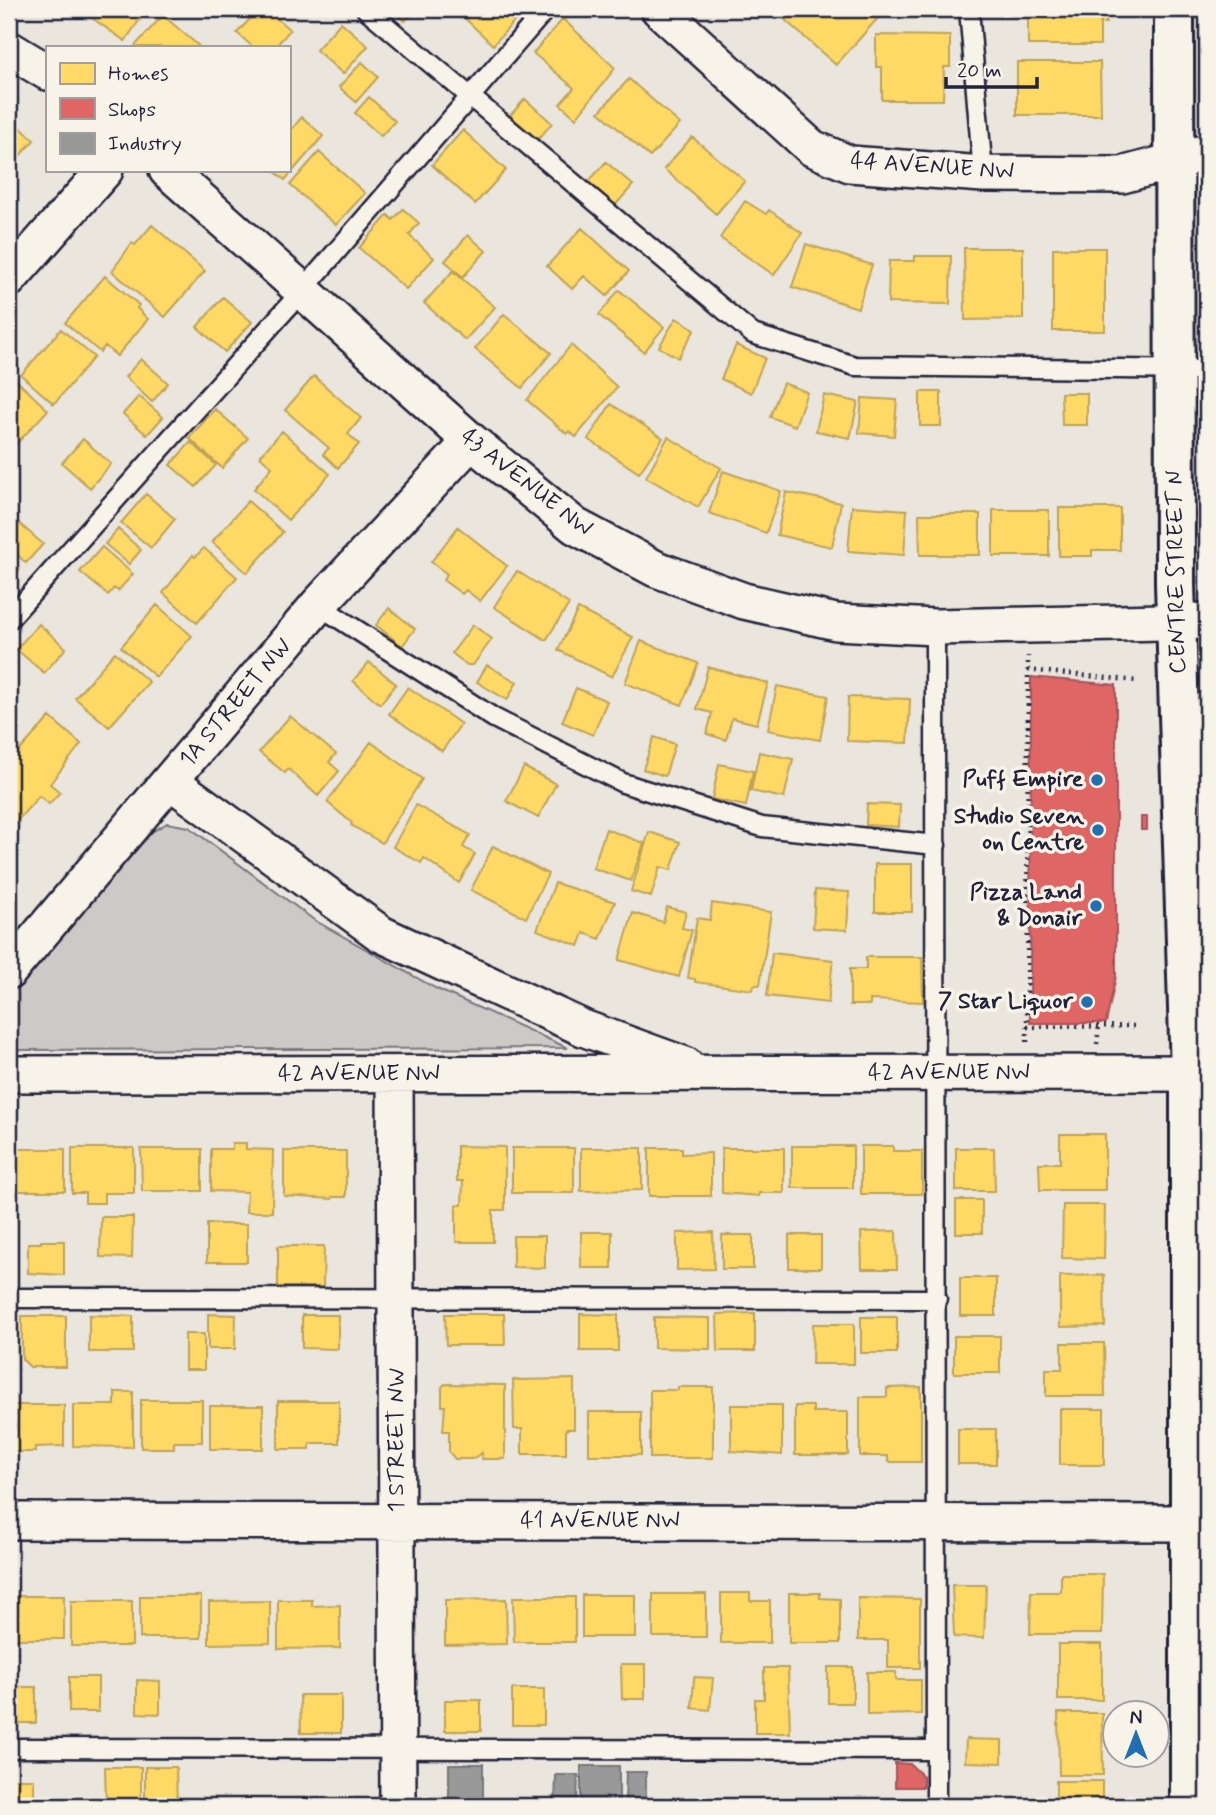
<svg xmlns="http://www.w3.org/2000/svg" width="1216" height="1815" font-family="Mynerve,sans-serif">
	<style>
		.green { fill: #cdc9c6; stroke: #787680; stroke-width: 2 }
		.homes { fill: #ffd966; stroke: #bda259; stroke-width: 2 }
		.shops { fill: #e06666; stroke: #a75259; stroke-width: 2 }
		.industry { fill: #999; stroke: #75757d; stroke-width: 2 }
		.lines { fill: none; stroke-linecap: round; stroke-linejoin: round }
		.service-casing { stroke: #22223b; stroke-width: 23 }
		.minor-casing { stroke: #22223b; stroke-width: 40 }
		.secondary-casing { stroke: #22223b; stroke-width: 44 }
		.path { stroke: #22223b; stroke-width: 4.5; stroke-dasharray: 2 5; stroke-linecap: butt }
		.service { stroke: #f7f3e8; stroke-width: 18 }
		.minor { stroke: #f7f3e8; stroke-width: 35 }
		.secondary { stroke: #f7f3e8; stroke-width: 38 }
		.poi-dot { fill: #1f6fb2; stroke: #f7f3e8; stroke-width: 2.5 }
		.labels { text-anchor: middle; dominant-baseline: central; stroke-width: 7; stroke-linejoin: round; paint-order: stroke }
		.street-label { font-size: 23px; fill: #22223b; stroke: #f7f3e8 }
		.poi-label { font-size: 23px; font-weight: bold; fill: #22223b; stroke: #f7f3e8; text-anchor: end }
	</style>
	<rect width="100%" height="100%" fill="#eae6de"/>
	<filter id="ink" filterUnits="userSpaceOnUse"><feTurbulence type="fractalNoise" baseFrequency=".0143" numOctaves="2"/><feDisplacementMap in="SourceGraphic" scale="14" xChannelSelector="R" yChannelSelector="G"/><feConvolveMatrix kernelMatrix="1 2 1 2 8 2 1 2 1" color-interpolation-filters="sRGB"/></filter>
	<g filter="url(#ink)">
		<path class="green" d="M167 823 189 827 314 920 437 989 568 1048 15 1050 9 1046V994L152 832Z"/>
		<path class="homes" d="M79 9H147L125 41Z
			M259 9H266L290 30 275 47H253L237 33Z
			M393 9H417L405 21Z
			M455 9H509L518 17 493 45Z
			M795 9H868L878 18 836 65 785 20Z
			M1028 9 1106 10V23H1100V45H1028Z
			M163 15 173 24 200 47H134Z
			M563 19 615 68 576 118 560 104 574 88 533 53Z
			M341 22 368 46 343 74 316 50Z
			M876 35 950 36V67H944L943 100H882V67H876Z
			M362 62 378 77 356 102 339 87Z
			M1017 62H1100L1101 115H1017Z
			M629 79 680 124 650 157 599 112Z
			M369 97 395 121 381 136 355 113Z
			M525 99 552 123 535 143 507 119Z
			M9 117 34 140 9 168Z
			M302 117 323 136 285 180 273 170H289V126L292 129Z
			M463 130 506 170 475 204 432 165Z
			M692 137 745 181 716 214 664 169Z
			M319 152 365 193 336 225 290 185Z
			M606 162 633 185 611 210 584 187Z
			M745 201 766 214 769 210 802 233 774 275 720 238Z
			M403 209 419 223 409 235 434 258 406 289 359 248 388 215 393 220Z
			M152 225 205 271 165 317 112 271 132 243 135 245Z
			M582 228 629 271 607 296 584 276 572 289 547 266Z
			M468 235 486 251 463 277 445 261Z
			M806 244 872 265 858 308 792 287Z
			M964 248H1023V319L965 320Z
			M1053 248H1105V331H1053Z
			M915 256H951L950 304 888 303 889 261H915Z
			M453 271 495 307 465 340 424 303Z
			M105 276 139 305 137 308 148 319 117 356 105 346 100 352 65 323Z
			M619 290 664 327 644 352 599 315Z
			M223 297 252 322 225 352 197 327Z
			M504 314 551 353 522 388 475 349Z
			M676 318 695 329 678 358 659 347Z
			M61 329 94 357 54 404 21 375Z
			M571 345 617 387 576 437 569 431 567 434 527 400Z
			M736 345 765 358 751 393 721 379Z
			M141 359 168 383 152 402 125 377Z
			M314 376 361 418 348 434 359 444 338 468 323 454 329 448 285 410Z
			M15 379 48 410 9 452V387Z
			M783 383 807 392 795 426 770 417Z
			M920 392H941V426H920Z
			M1061 393H1087V425H1062Z
			M824 395 858 402 850 438 816 431Z
			M139 396 163 417 147 435 123 414Z
			M862 398 897 400 894 436 859 433Z
			M611 404 663 438 639 473 588 439Z
			M215 409 248 438 222 468 189 438Z
			M282 431 330 474 288 520 254 489 272 467 260 456Z
			M668 437 721 468 698 507 646 477Z
			M83 439 111 464 90 488 62 463Z
			M191 442 216 465 196 487 170 465Z
			M723 471 781 491 766 533 709 513Z
			M786 492 841 503 832 547 777 535Z
			M146 494 175 519 151 548 121 523Z
			M248 501 283 532 247 573 212 542Z
			M852 506 907 510 904 555 848 551Z
			M1059 508H1120V550H1092V556H1059Z
			M993 510H1049V556H993Z
			M919 514H980V555H920Z
			M14 519 43 544 26 563 9 547V525Z
			M458 527 507 566 480 601 466 590 462 594 443 580 447 574 431 562Z
			M118 529 141 550 129 564 105 544Z
			M102 547 133 574 118 591 114 588 108 595 80 572Z
			M204 548 237 577 197 623 163 593 193 555 195 557Z
			M9 560 20 569 9 581Z
			M517 571 569 604 546 640 494 607Z
			M157 605 192 636 156 677 121 647Z
			M389 608 415 629 402 646 376 625Z
			M578 609 633 637 612 677 558 650Z
			M39 624 66 648 44 673 16 649Z
			M473 625 492 639 473 665H467L452 653Z
			M641 641 698 663 682 705 625 683Z
			M115 652 149 682 109 727 75 698Z
			M369 662 396 684 380 704 353 681Z
			M487 665 517 682 507 700 477 682Z
			M708 667 768 683 757 724 732 718 726 740 707 734 712 713 697 709Z
			M777 686 828 696 820 740 768 730Z
			M408 687 461 724 442 751 389 714Z
			M576 688 607 701 593 735 562 722Z
			M848 697 910 699 908 743 847 741Z
			M290 716 336 754 329 762 339 771 318 796 288 769 285 773 259 752Z
			M50 717 81 744 50 784 60 792 49 804 39 796 10 829 9 762Z
			M654 737 675 744 665 776 643 769Z
			M371 742 422 779 382 843 351 825 352 823 327 802Z
			M759 752 793 759 784 798 751 791Z
			M719 764 753 771 746 806 712 799Z
			M524 767 556 784 538 818 506 801Z
			M867 804 900 805 899 827 866 825Z
			M416 805 470 835 463 847 475 854 459 883 424 858 421 863 393 847Z
			M606 829 644 843 631 881 593 868Z
			M649 832 680 842 671 870 660 867 651 897 631 891Z
			M493 846 548 874 526 918 471 890Z
			M875 864H912V912H875Z
			M555 883 615 902 600 939 584 933 579 946 537 930Z
			M815 890 849 892 847 930 813 928Z
			M712 903 771 912 760 985H754L753 990 695 982V979L688 978 697 918 710 920Z
			M667 907 686 912 682 928 692 930 679 977 619 960 633 913 663 922Z
			M772 953 833 960 828 1003 767 996Z
			M866 957H922L923 1002 870 1000V1005H850V969H866Z
			M1060 1134H1105V1190H1040L1039 1163H1060Z
			M232 1143H246V1149L273 1150 272 1212H246L247 1192 211 1191V1149H232Z
			M457 1146 505 1147V1210H493V1242H456V1205H462L463 1181H457Z
			M792 1146H853V1188H792Z
			M861 1146H893V1151H922V1194H861Z
			M72 1148H134V1193H104V1203H85V1193H72Z
			M512 1148H574V1193H512Z
			M581 1148H642V1190L581 1191Z
			M649 1148H682V1154L711 1153V1196H649Z
			M722 1148H784V1193H759V1196L722 1193Z
			M956 1148H994L995 1191H956Z
			M9 1149H65V1191H9Z
			M141 1149H202V1191H142Z
			M284 1151H346V1197H332V1199L284 1196Z
			M956 1200H982V1233H956Z
			M1063 1205H1105L1104 1259 1062 1258Z
			M101 1217H133L132 1258 100 1257Z
			M207 1224H247V1262H207Z
			M896 1231 897 1269H862L861 1232Z
			M581 1232H612V1268H581Z
			M713 1232 714 1269 677 1270V1233Z
			M722 1235H753V1269H722Z
			M789 1235H821V1268H789Z
			M513 1236H545V1268L513 1267Z
			M41 1241H64V1275L28 1273V1243H41Z
			M278 1246H324L323 1287H278Z
			M1104 1275 1105 1326 1060 1327V1276Z
			M960 1278H996V1316H960Z
			M755 1313V1351H718L717 1314Z
			M208 1314 236 1315 235 1349H208Z
			M445 1314H504L505 1345H446Z
			M580 1314 618 1315V1351H580Z
			M89 1315 133 1316V1352H89Z
			M302 1315H338V1349L302 1348Z
			M22 1316H66V1367H30L22 1359Z
			M654 1317 710 1318V1349L654 1348Z
			M861 1317H897V1353H861Z
			M813 1324H854V1364H812Z
			M185 1334H204V1370H185Z
			M954 1336H1000V1373H954Z
			M1062 1343H1104L1105 1396H1046V1369H1062Z
			M574 1379V1429H566V1454H522V1429H514L513 1380Z
			M445 1384 505 1385V1459H482V1453L472 1459H455L449 1452V1431H443L445 1406H442V1387Z
			M678 1387H713V1458H650V1390H678Z
			M921 1387V1462H888V1456H860V1397H887V1388Z
			M115 1392H133V1447L73 1446V1405H115Z
			M141 1400H202V1442H174V1448H141Z
			M278 1401H339V1443H310V1449H278Z
			M9 1405H64V1446L35 1447V1452H9Z
			M731 1405H782V1455L731 1451Z
			M210 1406H263V1449H210Z
			M795 1406H813V1412H848V1455H795Z
			M1060 1409H1104V1465H1060Z
			M589 1412H641V1455H589Z
			M958 1429H996V1464H958Z
			M1061 1574H1103L1102 1634H1030L1031 1592H1061Z
			M952 1585H986L984 1638 954 1637Z
			M721 1593H750V1601H770V1643H721Z
			M789 1593H820V1598L840 1599V1643H789Z
			M653 1594H706V1637H653Z
			M582 1595H635V1637H582Z
			M9 1596H64V1639H9Z
			M140 1596H201V1638H140Z
			M513 1597H575V1642H514Z
			M858 1598 920 1599V1668H888V1640H858Z
			M506 1599 507 1644 445 1645V1600Z
			M278 1600H312V1606L340 1605V1648L278 1649Z
			M71 1601H132V1646H71Z
			M270 1601V1643L209 1644V1602Z
			M1058 1644H1102V1700H1058Z
			M621 1664H645V1699H622Z
			M828 1667H853V1703H828Z
			M764 1668H788L790 1733H755V1699H764Z
			M867 1672H896V1680H921V1714L867 1715Z
			M69 1677H98V1712H69Z
			M694 1677 713 1678 710 1710 692 1708Z
			M137 1680 160 1681V1714L137 1713Z
			M9 1687H36V1723H9Z
			M512 1689H544V1725H512Z
			M300 1695H341V1733H301Z
			M445 1700H481V1731H445Z
			M1058 1713H1102L1103 1775H1059Z
			M966 1739 1002 1740V1763L965 1762Z
			M105 1767H141V1805H106Z
			M145 1767H176L177 1804 145 1805Z
			M11 1779H34V1806H11Z
			M1056 1781H1102V1806H1056Z
			M956 1802H994V1806H956Z"/>
		<path class="shops" d="M1031 677 1116 685V976L1106 1023H1030Z
			M1141 817H1147V830H1141Z
			M895 1763 910 1764 923 1776V1787H895Z"/>
		<path class="industry" d="M449 1764H483V1801H449Z
			M581 1766H619V1802L581 1801Z
			M626 1772H646V1802H625Z
			M556 1775H578L577 1806H555Z"/>
		<g class="lines">
			<g class="service-casing">
				<path id="service" d="M366 9 753 334 855 366 1207 370
					M969 9 983 174
					M318 605 494 718 623 783 762 827 936 845
					M9 619 303 290 546 9
					M935 627 936 1806
					M9 1298 937 1299
					M9 1748 936 1750"/>
			</g>
			<g class="minor-casing">
				<path id="minor" d="M659 9 812 148 850 164 983 174 1122 175 1207 152
					M9 49 47 72
					M167 170 471 441 575 526 656 569 744 601 836 622 935 627 1207 621
					M9 279 105 170
					M170 781 381 934 583 1028 685 1065
					M9 971 318 605 471 441
					M9 1074 1207 1073
					M395 1074 398 1806
					M9 1521 1207 1523"/>
			</g>
			<g class="secondary-casing">
				<path id="secondary" d="M1174 9 1175 584 1190 1073V1806"/>
			</g>
			<path class="path" d="M1028 670 1138 681
				M1027 1027 1137 1026
				M1027 1042 1028 656
				M1097 1044 1099 1026"/>
			<use href="#service" class="service"/>
			<use href="#minor" class="minor"/>
			<use href="#secondary" class="secondary"/>
		</g>
	</g>
	<g class="poi-dot">
		<circle cx="1097" cy="780" r="7"/>
		<circle cx="1098" cy="830" r="7"/>
		<circle cx="1096" cy="906" r="7"/>
		<circle cx="1087" cy="1002" r="7"/>
	</g>
	<g class="labels">
		<g class="street-label">
			<text transform="translate(932 167) rotate(4)">44 AVENUE NW</text>
			<text transform="translate(526 483) rotate(38)">43 AVENUE NW</text>
			<text transform="translate(1177 572) rotate(-91)">CENTRE STREET N</text>
			<text transform="translate(236 703) rotate(-50)">1A STREET NW</text>
			<text x="949" y="1073">42 AVENUE NW</text>
			<text x="359" y="1074">42 AVENUE NW</text>
			<text transform="translate(397 1440) rotate(-90)">1 STREET NW</text>
			<text x="600" y="1521">41 AVENUE NW</text>
		</g>
		<g class="poi-label">
			<text x="1083" y="780">Puff Empire</text>
			<text x="1084" y="817">Studio Seven<tspan x="1084" dy="26">on Centre</tspan></text>
			<text x="1082" y="893">Pizza Land<tspan x="1082" dy="26">&amp; Donair</tspan></text>
			<text x="1073" y="1002">7 Star Liquor</text>
		</g>
	</g>
	<rect width="1216" height="1815" fill="none" stroke="#f7f3e8" stroke-width="35"/>
	<rect x="18" y="18" width="1181" height="1780" fill="none" stroke="#22223b" stroke-width="2.5" filter="url(#ink)"/>
	<rect x="46" y="46" width="245" height="126" fill="#f7f3e8" stroke="#a29fa3" stroke-width="2"/>
	<rect x="60" y="63" width="35" height="21" fill="#ffd966" stroke="#a29fa3" stroke-width="2"/>
	<text x="108" y="80" font-size="21" fill="#22223b">Homes</text>
	<rect x="60" y="98" width="35" height="21" fill="#e06666" stroke="#a29fa3" stroke-width="2"/>
	<text x="108" y="116" font-size="21" fill="#22223b">Shops</text>
	<rect x="60" y="133" width="35" height="21" fill="#999999" stroke="#a29fa3" stroke-width="2"/>
	<text x="108" y="150" font-size="21" fill="#22223b">Industry</text>
	<g transform="translate(1136 1734)"><circle r="33" fill="#f7f3e8" stroke="#a29fa3" stroke-width="2"/>
	<path d="M0-5L12 26L0 18L-12 26Z" fill="#1f6fb2"/>
	<text y="-10" font-size="19" font-weight="bold" text-anchor="middle" fill="#22223b">N</text>
	</g>
	<path d="M946 77v10h91v-10" fill="none" stroke="#22223b" stroke-width="3.5"/>
	<text x="957" y="77" font-size="21" fill="#22223b" stroke="#f7f3e8" stroke-width="5" paint-order="stroke">20 m</text>
</svg>
